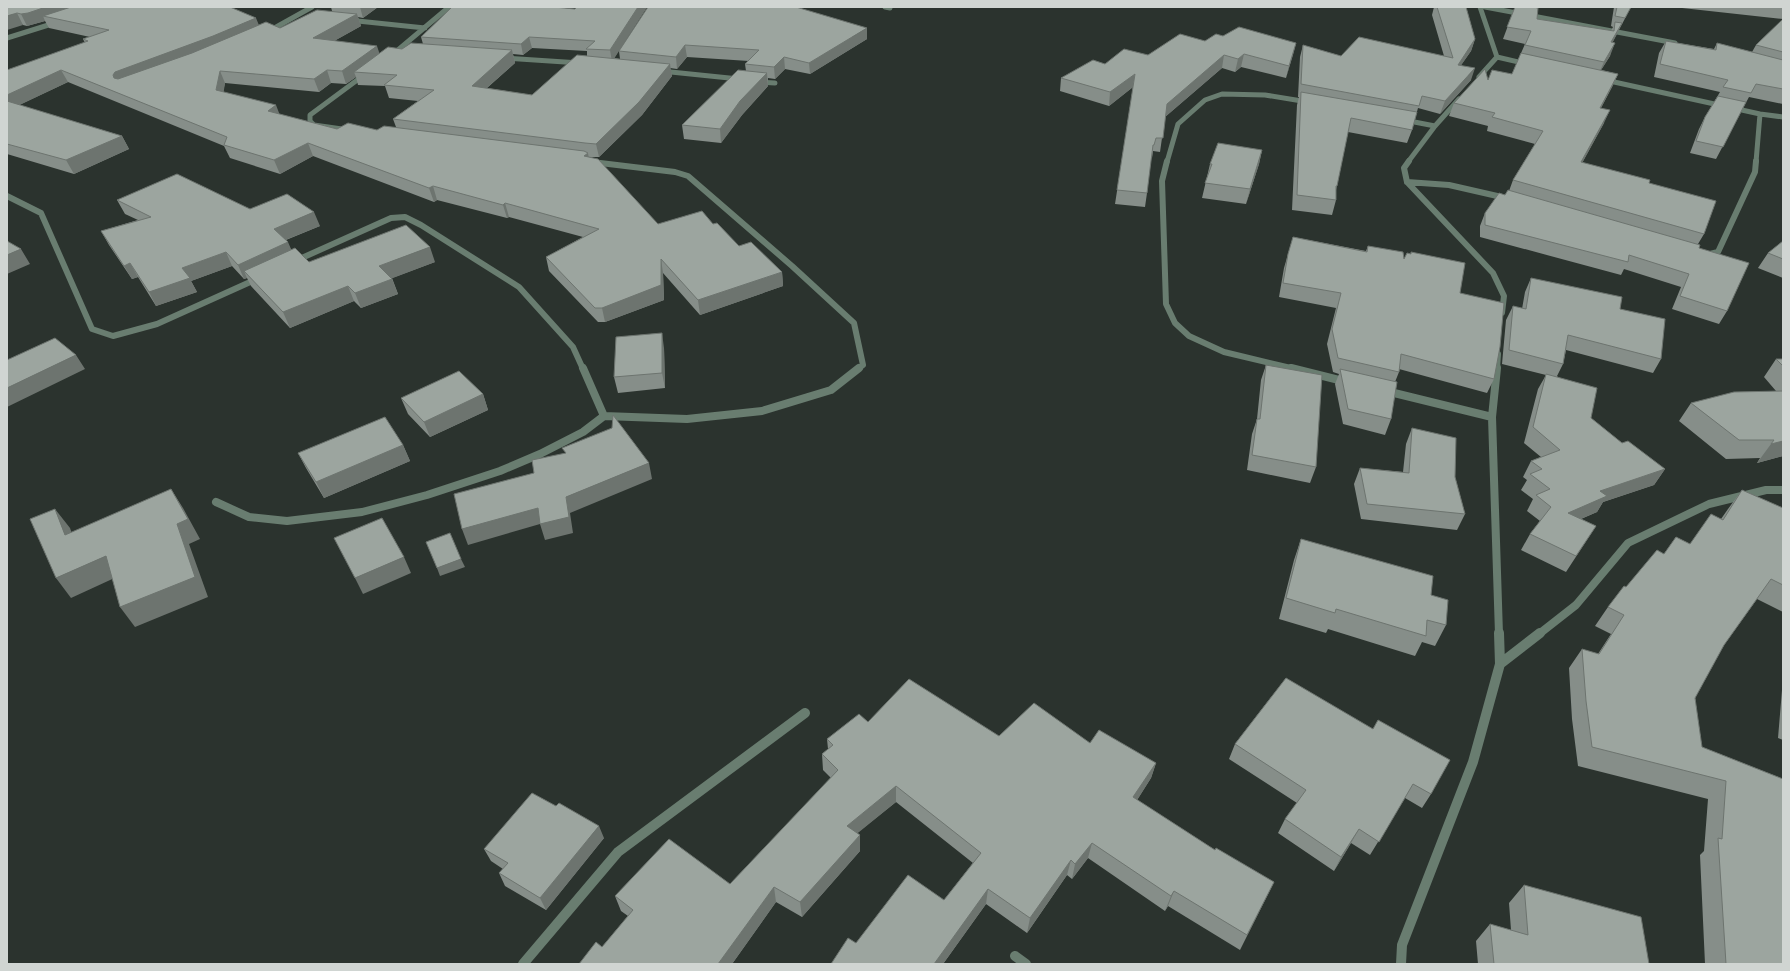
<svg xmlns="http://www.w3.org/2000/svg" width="1790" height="971" font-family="Arial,sans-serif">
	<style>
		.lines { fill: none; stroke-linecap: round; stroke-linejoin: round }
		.minor-far3 { stroke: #697d70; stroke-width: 5 }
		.minor-far2 { stroke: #697d70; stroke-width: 6 }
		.minor-far1 { stroke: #697d70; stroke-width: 8 }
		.minor { stroke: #697d70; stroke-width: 10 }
		.wall { fill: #868e89; fill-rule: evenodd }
		.shaded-wall { fill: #6d746f }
		.building { fill: #9ca59f; stroke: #6d746f }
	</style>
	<rect width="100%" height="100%" fill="#2b332e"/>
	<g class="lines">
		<path class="minor-far3" d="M885 7 890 8
			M1480 7 1497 57
			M1485 7 1675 43
			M348 20 425 28
			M269 31 312 7
			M7 38 58 22
			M392 55 449 7
			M1497 57 1527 64
			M504 58 580 63
			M661 71 739 79
			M1479 77 1497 57
			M1605 80 1760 114 1783 117
			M758 82 775 83
			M1404 120 1435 126
			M349 130 314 125 310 121V115L364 75
			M592 162H596
			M1167 162 1178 124 1205 100 1222 94 1265 95 1308 102
			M1408 162 1435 126 1459 99
			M1756 162 1760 114"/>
		<path class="minor-far2" d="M1167 161 1162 181 1166 304 1175 323 1189 336 1224 352 1295 369
			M1409 161 1404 168 1407 182 1493 273 1504 296 1502 313
			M592 162 675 172 688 176 792 266 854 323 863 365 857 369
			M1407 182 1449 185 1506 198
			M7 196 41 213 92 329 113 336 157 324 259 278
			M1706 255 1718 252 1755 172 1756 161
			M295 261 391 218 405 217 421 225 519 287 573 347 583 369
			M1497 369 1498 354"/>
		<path class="minor-far1" d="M583 368 604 416
			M1291 368 1347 382
			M1497 368 1492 417 1499 634
			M1386 391 1492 417
			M216 502 249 517 287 521 362 512 427 495 500 471 540 454 583 432 604 416 687 419 762 411 831 390 859 368
			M1539 634 1576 605 1628 543 1709 504 1766 490H1783"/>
		<path class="minor" d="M1500 664 1540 633
			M1015 956 1026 964
			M523 964 618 852 805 713
			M1401 964 1402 945 1473 762 1500 664 1499 633"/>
	</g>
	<path class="wall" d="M7 7 259 25 280 28 332 11 331 7H378L363 18 358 17 361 26 334 41 379 54 423 44 421 37 575 9 647 7 614 58 620 59 619 51 648 7 867 39 810 74 785 69 775 79 768 78V86L742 115 721 143 684 139 682 125 746 71 745 64 749 61 687 57 677 69 670 68 672 76 642 115 599 157H588H589L658 224H713L739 246 782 272 783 286 700 315 663 273 664 300 605 322H598L549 271 546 257 583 237 509 217 507 218 437 200 434 202 313 156 280 174 230 158 224 146 68 82 19 105 122 136 129 149 74 174 7 154V70L85 43 83 39 90 37 49 28 45 21 27 26 23 25ZM532 48 587 51V56L532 95 487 88 515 63 513 54 523 55ZM356 77 358 85 385 86 389 98 418 101 393 119 396 127 377 130 337 129 279 114 223 92 225 83 319 92 331 83 346 84Z
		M1434 7H1466L1475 39 1471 51 1461 65 1471 80 1440 114 1418 108 1412 130 1407 143 1348 132 1336 190V200L1332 215 1292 210 1297 105 1299 97H1298L1300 57 1303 45 1341 56H1444L1432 15Z
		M1515 7H1537V19L1611 31 1613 27 1611 26 1614 7H1631L1620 28 1612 43 1610 56 1601 70 1618 74 1612 87 1601 108 1604 123 1582 163 1649 183 1704 234 1698 244 1699 248 1727 311 1719 324 1672 309 1681 287 1624 269 1621 275 1480 237V226L1485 213 1509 191 1513 180 1535 144 1487 131 1488 126 1449 116 1454 103 1488 80 1512 74 1525 44 1503 39Z
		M1673 7H1783V104L1749 97 1716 159 1690 153 1699 129 1705 117 1720 92 1654 77 1659 53 1666 41 1714 49 1717 43 1752 52 1756 45 1783 19Z
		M1223 36 1296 43 1286 78 1241 67 1235 72 1222 68 1165 117 1160 152 1153 151 1152 158H1151L1147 193 1145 207 1115 204 1133 87 1109 106 1060 91 1061 78 1105 64 1148 55 1205 41Z
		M1262 150 1259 164 1246 204 1202 198 1210 164Z
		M117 200 250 209 320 226 286 240 291 250 309 262H435L392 278 398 294 361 308 354 301 290 328 251 286 247 278 244 279 232 266 191 281 197 292 156 306 138 277 132 279 109 245 101 231 138 220 125 214Z
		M1293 237 1366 251 1368 246 1404 259 1460 293 1494 379 1487 393 1399 369V372L1395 382 1391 419 1385 435 1343 424 1335 384 1339 374 1333 372 1327 344 1336 308 1279 297 1284 268Z
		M1783 241V278L1758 268 1768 253Z
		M1531 278 1620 309 1661 359 1653 373 1566 350 1563 364 1557 376 1591 418 1622 443 1665 469 1654 485 1603 502 1597 512 1581 519 1596 526 1566 572 1521 550 1530 534 1540 521 1527 511 1533 499 1521 490 1527 480 1523 477 1531 461 1541 457 1524 443 1538 389 1546 375 1502 364 1506 320 1513 306 1522 309 1525 292Z
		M664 348 665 388 618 393 614 377Z
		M1776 359H1783V456L1757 463 1760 458 1726 459 1679 421 1691 403 1776 391 1764 377Z
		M1266 365 1316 467 1310 483 1247 470 1252 434 1257 419 1261 380Z
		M483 394 488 410 430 437 408 414 401 398Z
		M1412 428 1455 477 1465 514 1457 530 1361 519 1354 484 1360 468 1403 472 1406 444Z
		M403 445 410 461 324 498 306 468 298 453Z
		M1742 490 1783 508V612L1757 599 1724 645 1695 698 1702 747 1783 779V964H1705L1700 855 1704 851 1708 799 1578 766 1572 719 1569 668 1582 649 1598 654 1611 634 1595 626 1608 607 1626 587 1664 554 1676 537 1690 544 1721 519 1728 509Z
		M1301 539 1431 595 1446 625 1435 646 1422 642 1415 656 1328 629 1326 633 1279 619 1294 560Z
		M1286 678 1431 794 1422 808 1405 798 1370 855 1351 843 1334 871 1278 833 1285 819 1297 803 1229 759 1235 744Z
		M1783 689V740L1778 738 1782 690Z
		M868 722 999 736 1090 743 1156 763 1151 778 1137 800 1215 850 1274 882 1240 950 1168 906 1165 911 1088 858 1072 879 1067 875 1027 933 986 904 943 964H831L856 943 944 900 973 863 896 802 857 833 860 851 802 917 776 902 732 964H579L602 947 628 916 621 911 615 896 730 884 831 778 823 770 822 754 828 749 827 739Z
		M604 838 546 910 505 886 499 873 503 869 491 861 484 849Z
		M1524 885 1649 964H1478L1476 941 1490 924 1511 930 1509 903Z"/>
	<path class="shaded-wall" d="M46 7H86L43 16 45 21 27 26 21 14Z
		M360 7H378L363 18Z
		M638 7H647L612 62 610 50Z
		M17 13 23 25 7 30V16Z
		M357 14 361 26 318 50 313 38Z
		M256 18 261 30 122 84 114 78 113 75 115 72Z
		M1622 23 1616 36 1606 55 1611 42Z
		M867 28V39L810 74 809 63Z
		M529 37 532 48 523 55 521 44Z
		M1475 39 1471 51 1453 77 1458 65Z
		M1296 43 1293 55 1286 78 1289 66Z
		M1615 43 1610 56 1598 75 1604 62Z
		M685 45 687 57 677 69 676 57Z
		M377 46 381 58 354 72 356 77 346 84 342 71Z
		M512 50 515 63 475 98 472 86Z
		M1244 54 1241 67 1235 72 1238 59Z
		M1224 55 1222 68 1165 117 1167 104Z
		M784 57 785 69 775 79 774 67Z
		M670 64 672 76 642 115 599 157 596 144Z
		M1475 68 1471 80 1440 114 1445 101Z
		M61 70 68 82 7 111V95Z
		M327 70 331 83 319 92 314 79Z
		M220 71 225 83 222 103 216 90Z
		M767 73 768 86 742 115 721 143 720 129 740 101Z
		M1135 74 1133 87 1109 106 1110 92Z
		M1618 74 1612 87 1594 121 1600 108Z
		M276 105 281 118 268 111Z
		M1610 110 1604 123 1575 176 1581 162Z
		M122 136 129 149 74 174 66 160Z
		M308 143 313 156 280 174 274 160Z
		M1262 150 1259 164 1246 204 1250 189Z
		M588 153 590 166 584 156Z
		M433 186 437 200 434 202 429 188Z
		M505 203 509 217 507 218 503 205Z
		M314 212 320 226 280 242 274 229Z
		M288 242 294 256 244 271 247 278 244 279 238 265Z
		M430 247 435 262 385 281 379 266Z
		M21 249 30 264 7 274V255Z
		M226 252 232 266 191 281 197 292 156 306 149 292 182 268Z
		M661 259 663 273 664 300 605 322 602 308Z
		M130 263 138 277 132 279 124 266Z
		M782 272 783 286 700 315 698 300Z
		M392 279 398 294 361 308 355 293Z
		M348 286 354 301 290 328 283 312Z
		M662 333 664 348 665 388 662 373Z
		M76 355 85 369 7 407V388Z
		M483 394 488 410 430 437 424 422Z
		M1783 441V456L1757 463 1771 444Z
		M403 445 410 461 324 498 316 482Z
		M649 463 652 479 570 513 573 533 545 540 540 524 468 545 462 529 566 497Z
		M1665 469 1654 485 1603 502 1597 512 1559 528 1568 513 1600 491Z
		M171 489 183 508 200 539 189 544 208 597 135 627 120 607 177 524Z
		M55 509 70 528 79 554 65 535Z
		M106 556 121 575 71 598 56 578Z
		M404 557 411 573 363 594 355 578Z
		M461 559 465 567 440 576 437 568Z
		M1156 763 1151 778 1129 813 1133 797Z
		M896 786V802L848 841 847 826Z
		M599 826 604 838 546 910 540 898Z
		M1359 829 1351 843 1334 871 1341 857Z
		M860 835V851L802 917 800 902Z
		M1092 843 1088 858 1072 879 1075 864Z
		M1071 860 1067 875 1027 933 1030 918Z
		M774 887 776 902 732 964H718Z
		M988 889 986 904 943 964H934Z
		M1174 891 1168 906 1165 911 1171 896Z"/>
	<path class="building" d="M7 7H46L28 13 21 14 17 13 7 16Z
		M71 7H230L256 18 213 36 115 72 113 75 114 78 118 79 192 53 266 22 280 28 317 10 357 14 313 38 377 46 342 71 327 70 314 79 220 71 216 90 276 105 268 111 337 129 348 123 377 130 384 126 584 151 588 153 584 156 598 159 658 224 702 211 713 224 717 223 739 246 751 242 782 272 698 300 661 259V285L602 308H595L546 257 599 229 505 203 503 205 433 186 429 188 308 143 274 160 224 145 227 137 61 70 7 95V70L88 41 83 39 109 30 43 16Z
		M452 7H554L575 9 577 7H638L610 50 586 49 595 41 529 37 521 44 421 37Z
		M648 7H796L867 28 809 63 784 57 774 67 745 64 759 50 685 45 676 57 619 51Z
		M1437 7H1466L1475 39 1458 65 1475 68 1445 101 1422 96 1419 106 1301 84 1303 45 1341 56 1359 37 1453 58Z
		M1515 7H1533L1538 8 1537 19 1614 31 1615 22 1622 23 1611 42 1615 43 1604 62 1525 45 1531 31 1507 27Z
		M1617 7H1631L1625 18 1615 16Z
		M1783 19V52L1756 45Z
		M1239 27 1296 43 1289 66 1244 54 1238 59 1224 55 1167 104 1163 138H1156L1154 145H1153L1147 193 1117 190 1135 74 1110 92 1061 78 1093 60 1105 64 1124 49 1148 55 1180 34 1205 41 1216 34 1223 36Z
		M1666 41 1716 50 1717 43 1783 60V89L1756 84 1751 93 1723 87 1728 80 1660 64Z
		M411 43 512 50 472 86 532 95 577 55 670 64 639 102 596 144 585 143 393 119 434 90 384 85 397 75 354 72 388 47 402 49Z
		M1521 53 1618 74 1600 108 1610 110 1581 162 1650 180 1649 183 1716 201 1704 234 1513 180 1543 131 1492 117 1495 113 1454 103 1485 69 1488 80 1492 70 1512 74Z
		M738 70 767 73 740 101 720 129 682 125Z
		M1301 92 1417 112 1412 130 1351 118 1337 186H1336V200L1297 195Z
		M1718 96 1746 102 1723 147 1696 141 1705 117Z
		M7 101 122 136 66 160 7 144Z
		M1218 143 1262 150 1250 189 1205 183 1212 164H1210Z
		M177 174 250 209 287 194 314 212 274 229 288 242 238 265 226 252 182 268 190 278 149 292 130 263 124 266 101 231 151 217 117 200Z
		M1508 190 1700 245 1699 248 1749 263 1727 311 1680 296 1689 274 1629 255 1628 262 1485 225V213L1499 193 1505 195Z
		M406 225 430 247 379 266 392 279 355 293 348 286 283 312 244 271 295 248 309 262Z
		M1293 237 1367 252 1368 246 1403 252 1404 259 1407 253 1411 254V252L1465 263 1460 293 1504 303 1500 347 1494 379 1401 354 1399 372 1338 358 1332 329 1341 293 1283 283 1288 254Z
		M7 241 21 249 7 255Z
		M1783 241V259L1768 253Z
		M1531 278 1622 297 1620 309 1665 319 1661 359 1568 335 1563 364 1509 350 1513 306 1526 309Z
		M662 333V373L614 377 616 337Z
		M55 338 76 355 7 388V360Z
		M1776 359H1783V366Z
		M1266 365 1322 375 1316 467 1252 455 1257 419H1260Z
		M1340 369 1397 382 1391 419 1348 409Z
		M459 371 483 394 424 422 401 398Z
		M1546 374 1597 388 1591 418 1622 443 1628 441 1665 469 1600 491 1607 496 1568 513 1596 526 1576 556 1530 534 1551 507 1536 495 1550 489 1530 474 1542 469 1531 461 1560 450 1533 427Z
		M1783 391V441L1771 444 1774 440H1739L1691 403 1734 392Z
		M613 415 649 463 566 497 569 517 540 524 538 508 462 529 454 494 534 473 532 460 566 453 562 448 612 428Z
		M385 417 403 445 316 482 298 453Z
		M1412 428 1456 438 1455 477 1465 514 1367 504 1360 468 1409 473Z
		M171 489 188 519 177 524 195 577 120 607 106 556 56 578 30 519 55 509 65 535Z
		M1742 490 1783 508V585L1771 579 1724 645 1695 698 1702 747 1783 779V964H1726L1718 838 1722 839 1726 781 1592 747 1586 701 1582 649 1599 654 1624 615 1608 607 1624 586 1626 587 1657 550 1664 554 1676 537 1690 544 1711 514 1723 520Z
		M382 518 404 557 355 578 334 538Z
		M450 533 461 559 437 568 426 542Z
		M1301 539 1433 576 1431 595 1448 600 1446 625 1427 620 1426 636 1336 609 1335 613 1286 598Z
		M1286 678 1373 729 1378 720 1450 760 1431 794 1413 784 1379 842 1359 829 1341 857 1285 819 1306 790 1235 744Z
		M909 679 999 736 1034 703 1090 743 1099 730 1156 763 1133 797 1215 850 1216 848 1274 882 1247 935 1174 891 1171 896 1092 843 1075 864 1071 860 1030 918 988 889 934 964H831L848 938 856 943 908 875 944 900 981 853 896 786 847 826 860 835 800 902 774 887 718 964H579L596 942 602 947 633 910 615 896 669 839 730 884 838 770 822 754 833 745 827 739 859 714 868 722Z
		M532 793 556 806 559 803 599 826 540 898 499 873 508 863 484 849Z
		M1524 885 1641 917 1649 964H1494L1490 924 1528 935Z"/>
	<rect width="1790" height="971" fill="none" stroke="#d0d5d2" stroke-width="16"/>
</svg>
